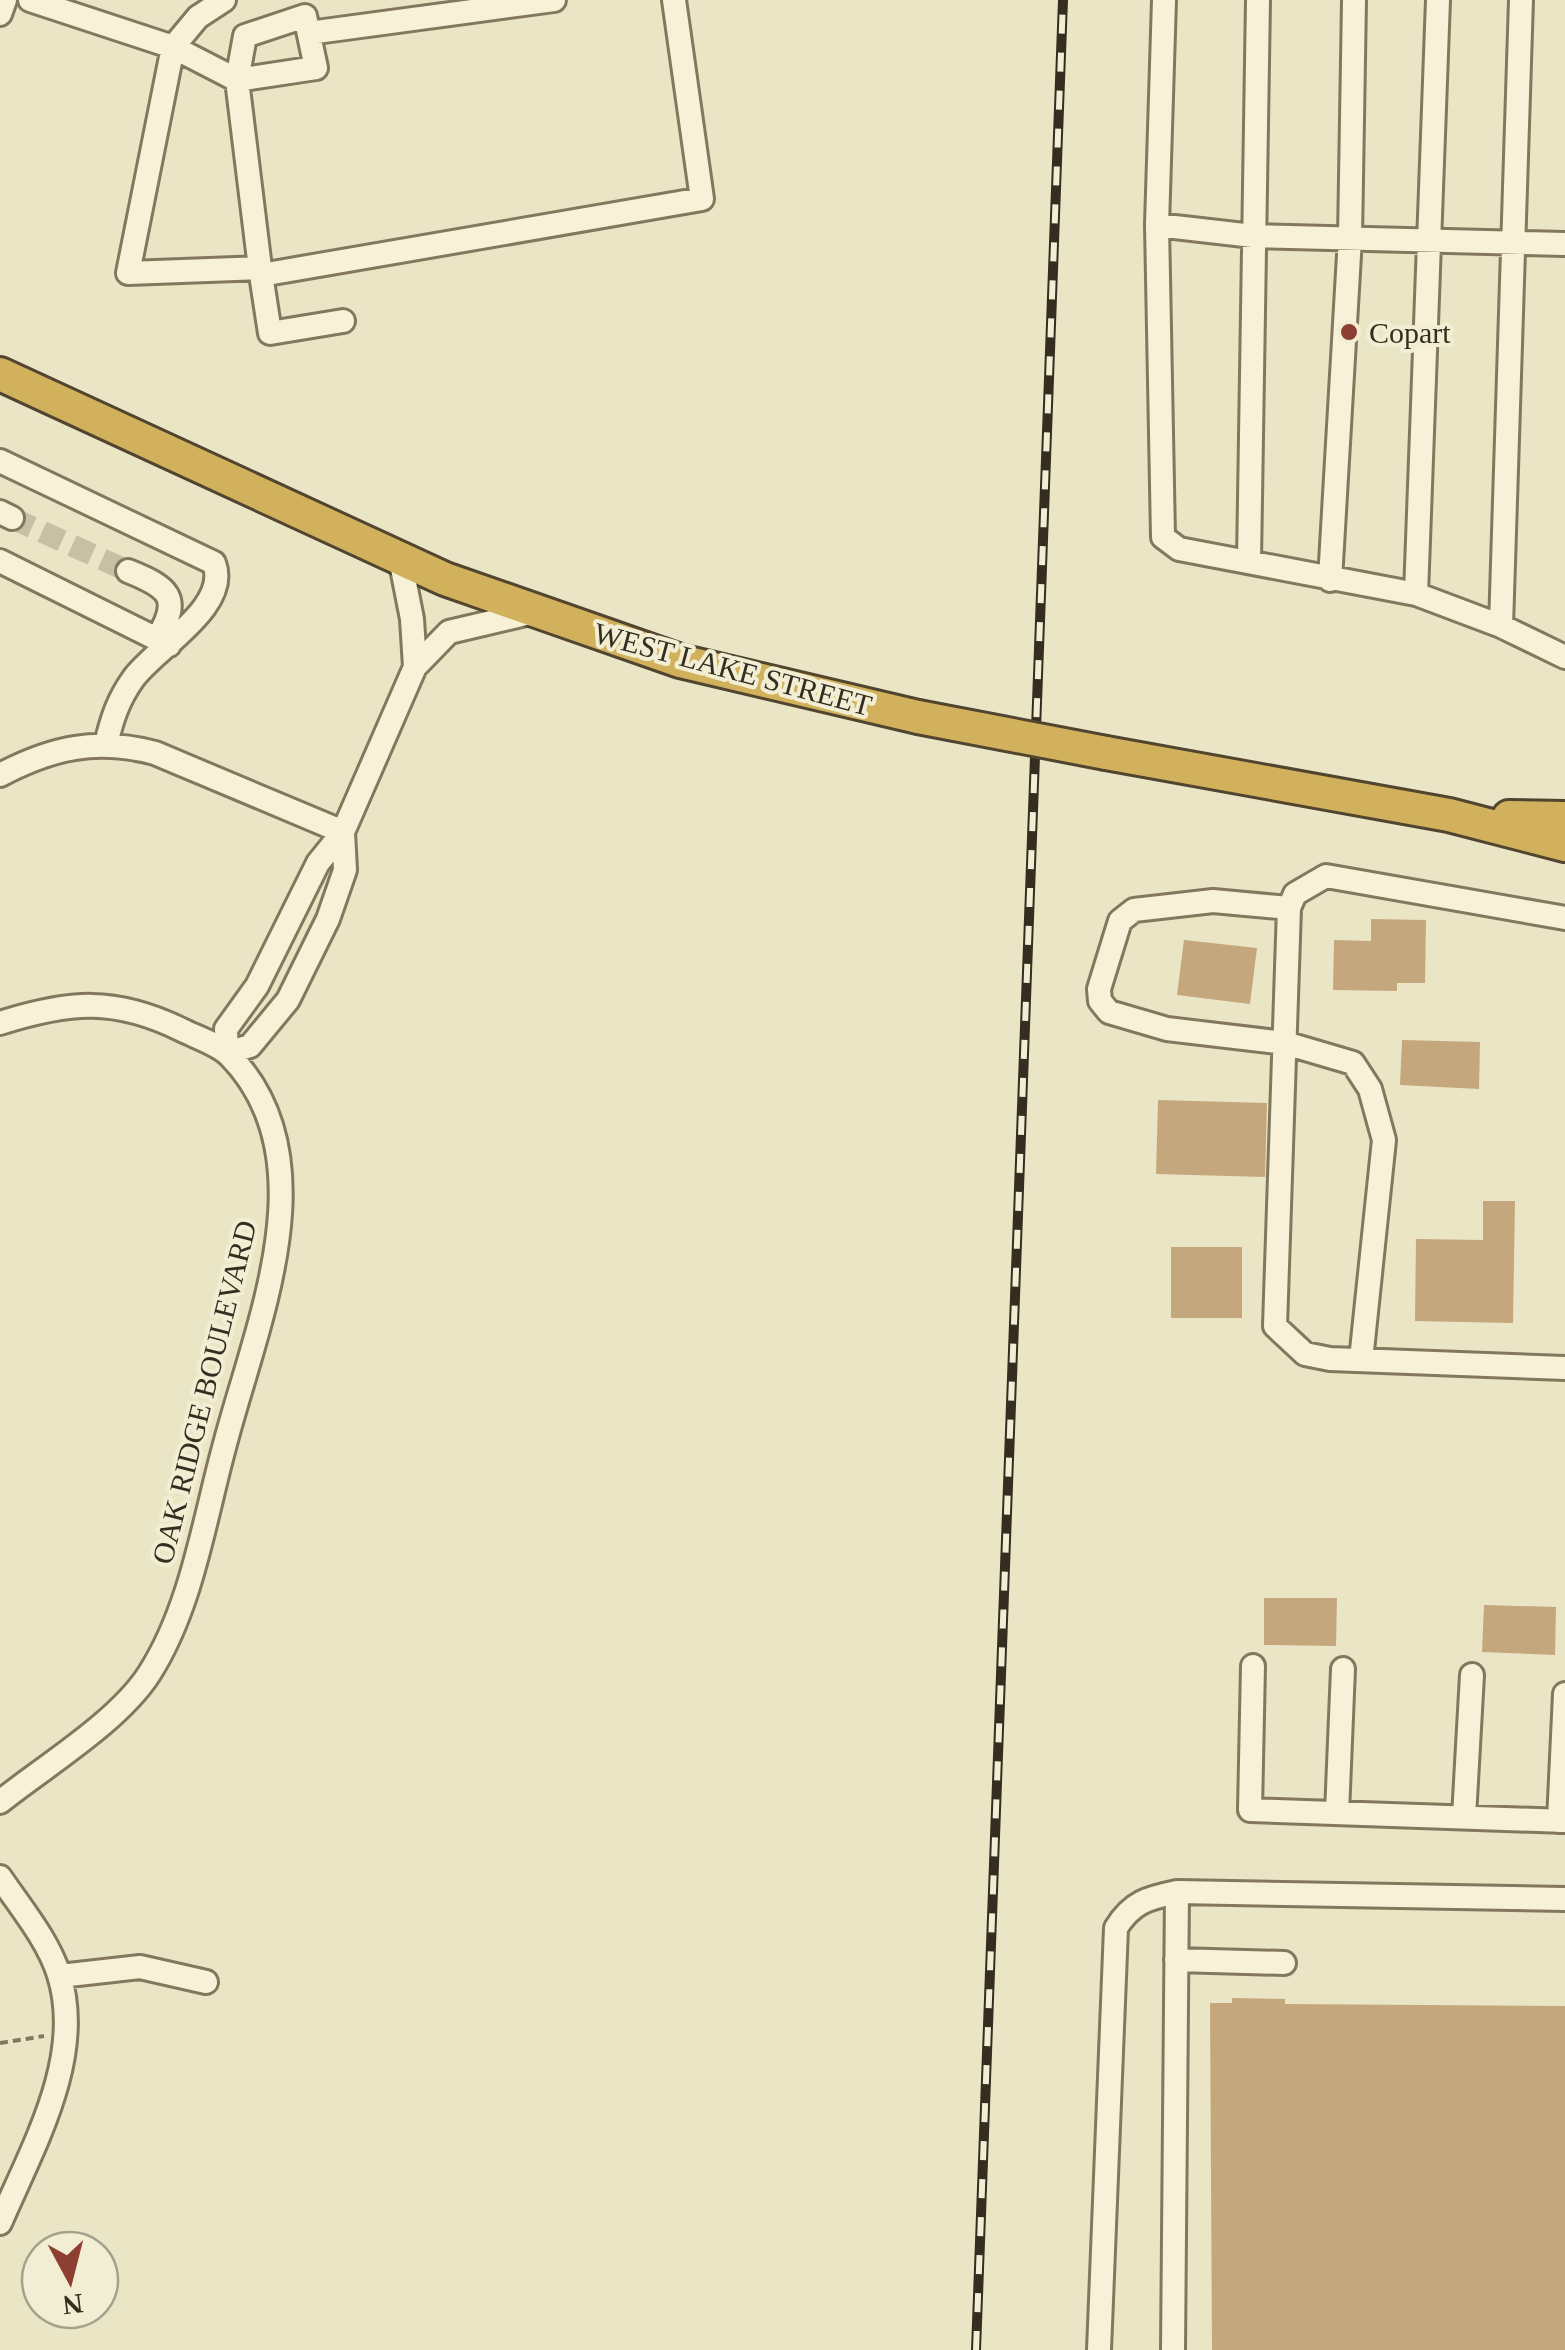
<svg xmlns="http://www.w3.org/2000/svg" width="1565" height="2350" font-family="Georgia,serif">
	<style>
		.building { fill: #c5a77e }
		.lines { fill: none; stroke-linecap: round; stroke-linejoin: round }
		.minor-tunnel { stroke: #c6c0a4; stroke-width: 22; stroke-dasharray: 22 11; stroke-linecap: butt }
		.minor-casing { stroke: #83775d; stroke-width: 28 }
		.highway-casing { stroke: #514530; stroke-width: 38 }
		.path { stroke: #83775d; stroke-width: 4; stroke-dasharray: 8 5; stroke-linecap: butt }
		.minor { stroke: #f6f1d7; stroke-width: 22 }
		.highway { stroke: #d2b15d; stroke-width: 32 }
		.rail-casing { stroke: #352d1f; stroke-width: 10 }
		.rail { stroke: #f2eed4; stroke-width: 6; stroke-dasharray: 19; stroke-linecap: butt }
		.highway-bridge-casing { stroke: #514530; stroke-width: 38; stroke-linecap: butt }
		.highway-bridge { stroke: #d2b15d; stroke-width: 32 }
		.poi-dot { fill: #8d4032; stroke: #f2eed4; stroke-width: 4 }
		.labels { text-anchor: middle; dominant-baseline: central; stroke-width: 8; stroke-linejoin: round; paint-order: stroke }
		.poi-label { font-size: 30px; fill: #352d1f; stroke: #f2eed4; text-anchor: start }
		.street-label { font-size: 30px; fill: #352d1f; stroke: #f2eed4 }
	</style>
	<rect width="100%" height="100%" fill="#eae5c5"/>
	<path class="building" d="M1371 919 1426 920 1425 983H1397V991L1333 990 1334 940 1371 941Z
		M1184 940 1257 948 1250 1004 1177 995Z
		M1402 1040 1480 1042 1479 1089 1400 1085Z
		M1158 1100 1267 1103 1265 1177 1156 1174Z
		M1483 1201H1515L1513 1323 1415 1321 1416 1239 1483 1240Z
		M1171 1247H1242V1318H1171Z
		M1264 1598H1337L1336 1646 1264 1645Z
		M1484 1605 1556 1607 1555 1655 1482 1652Z
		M1232 1998 1285 1999V2004L1565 2006V2350H1212L1210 2003H1232Z"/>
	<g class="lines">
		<path class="minor-tunnel" d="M12 518 128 571"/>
		<g class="minor-casing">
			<path id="minor" d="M30 0 173 47 237 80 260 268 128 273 173 47 198 17 224 0
				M1164 0 1157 225 1163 537 1179 549 1416 594 1501 626 1565 657
				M0 14 5 0
				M305 16 316 68 237 80 245 36Z
				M309 33 554 0
				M1157 225 1253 236 1565 244
				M260 268 270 333 343 321
				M261 275 702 199 674 0
				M0 461 214 563C231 607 155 648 133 679 118 700 112 719 106 744
				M0 512 12 518
				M400 558 412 619 415 667
				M0 561 169 645
				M1249 561 1258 0
				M128 571C168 587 182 597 158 637
				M1330 580 1350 238 1354 0
				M1416 594 1438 0
				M1501 626 1521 0
				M0 775C53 747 97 738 155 753L343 832
				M343 832 345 870 328 919 288 1000 250 1046 227 1053 226 1029 257 986 318 863 343 832 415 667 449 632 534 612
				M1289 908 1213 901 1134 910 1120 921 1099 989 1100 1001 1109 1012 1167 1029 1285 1043 1353 1063 1370 1089 1384 1140 1361 1360
				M1565 918 1326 876 1295 894 1289 908 1275 1326 1305 1354 1330 1359 1565 1368
				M0 1023C70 1001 115 997 182 1030 196 1037 218 1044 229 1055 331 1158 256 1325 225 1444 204 1520 192 1607 149 1674 118 1722 45 1766 0 1802
				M1253 1666 1250 1810 1565 1821
				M1337 1813 1343 1669
				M1464 1817 1472 1675
				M1559 1821 1565 1694
				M0 1877C21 1908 48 1940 59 1975 85 2058 32 2148 0 2223
				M1176 1960 1284 1963
				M60 1976 140 1967 206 1982
				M1099 2350 1116 1928C1132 1902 1148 1898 1177 1892L1565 1899
				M1173 2350 1177 1892"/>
		</g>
		<g class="highway-casing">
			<path id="highway" d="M0 374 445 579 680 661 918 717
				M1106 753 1449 815 1565 845
				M1509 817 1565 818"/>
		</g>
		<path class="path" d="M0 2043 44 2036"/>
		<use href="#minor" class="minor"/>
		<use href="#highway" class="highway"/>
		<g class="rail-casing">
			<path id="rail" d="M976 2350 1063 0"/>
		</g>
		<use href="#rail" class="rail"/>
		<g class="highway-bridge-casing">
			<path id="highway-bridge" d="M918 717 1106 753"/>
		</g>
		<use href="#highway-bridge" class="highway-bridge"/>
	</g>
	<circle class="poi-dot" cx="1349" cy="332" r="10"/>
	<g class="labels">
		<g class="poi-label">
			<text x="1369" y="332">Copart</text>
		</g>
		<g class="street-label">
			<text transform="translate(733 669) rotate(15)">WEST LAKE STREET</text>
			<text transform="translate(204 1392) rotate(-76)">OAK RIDGE BOULEVARD</text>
		</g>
	</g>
	<g transform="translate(70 2280) rotate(173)"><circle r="48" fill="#f2eed4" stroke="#a6a18c" stroke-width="2.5"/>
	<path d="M0-8L18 38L0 25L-18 38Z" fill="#8d4032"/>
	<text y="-15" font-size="28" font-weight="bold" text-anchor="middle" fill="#352d1f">N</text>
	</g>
</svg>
